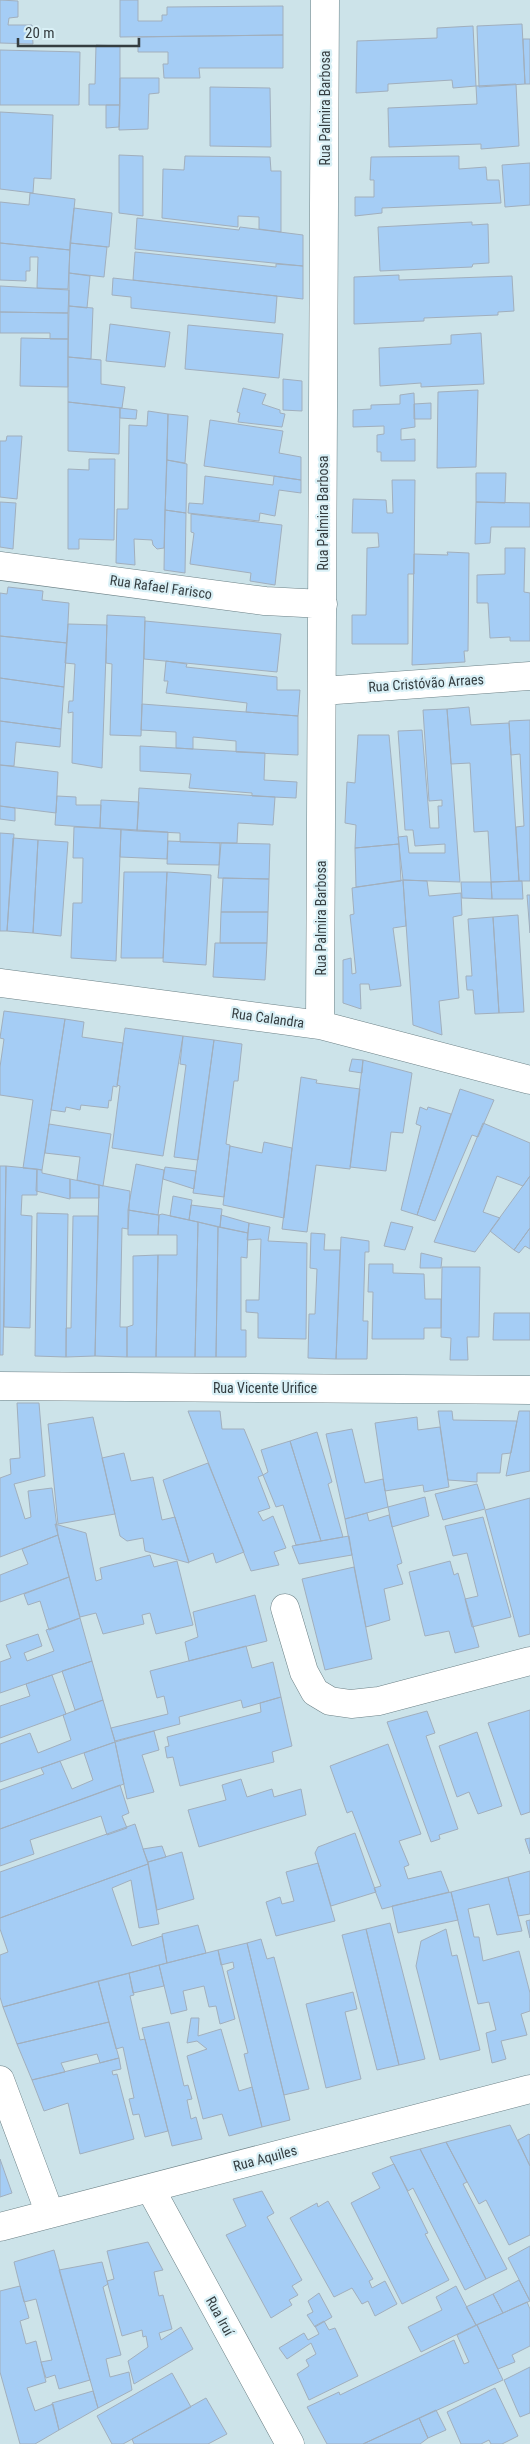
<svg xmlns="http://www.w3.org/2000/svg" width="530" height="2444" font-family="'Roboto Condensed',sans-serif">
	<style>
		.building { fill: #a5cdf5; stroke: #a1afbd }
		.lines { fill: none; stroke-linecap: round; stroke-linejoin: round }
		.street-casing { stroke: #6c8186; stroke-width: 29 }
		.street { stroke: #fff; stroke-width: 28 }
		.labels { text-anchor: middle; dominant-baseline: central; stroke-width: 4.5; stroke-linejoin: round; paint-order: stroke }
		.street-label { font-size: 14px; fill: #343d40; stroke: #d9f0f6 }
	</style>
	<rect width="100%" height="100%" fill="#cce3e9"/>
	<path class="building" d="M0 0 18 1V17L9 18 8 25H32L33 44 0 43Z
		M120 0H138V21H162V15H167V7L283 6V35L120 37Z
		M522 24 525 84 479 87 477 26Z
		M473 26 476 86 453 88 452 80 388 84V91L356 93 357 41 437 38V28Z
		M283 35V68H199L200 78H164L163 64H168V52H138V37Z
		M523 39H530V84H525Z
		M96 45 120 46V105H89V84H95Z
		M0 50 80 52 79 105H0Z
		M120 78H159V93L149 94 148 129 119 130Z
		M516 84 519 146 481 149V144L389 147 388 108 477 104 476 86Z
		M210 87 270 88 271 147 210 146Z
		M106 105H120L119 127 106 128Z
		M0 112 53 115 51 179 34 178 33 193 0 189Z
		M119 155 143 156V216L119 213Z
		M185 156 270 157 271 171H281V232L259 229V217L238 216V227L162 218 163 169 184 170Z
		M459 156V169L486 167 487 180H499L501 203 382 208V213L355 216V197H374V180H370L371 157Z
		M530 163V205L505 207 502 165Z
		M30 193 75 199 70 250 0 243V202L29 205Z
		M74 208 112 213 109 247 70 243Z
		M137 218 239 230 240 227 303 235V266L135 249Z
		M472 222V225L488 224 489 263 473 264 472 267 380 271 378 227Z
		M0 243 70 250 68 289 37 288 38 257H30V271H26V281L0 280Z
		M70 243 107 247 104 277 69 273Z
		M135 252 276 267V264L303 266V299L133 280Z
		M69 273 90 276 87 308 69 306Z
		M399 275V280L512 276 514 311 498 312V315L424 318V321L354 324V277Z
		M113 278 277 296 275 323 131 308V297L112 295Z
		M0 286 69 290 68 313 0 312Z
		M69 306 93 308 91 359 68 357Z
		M0 312 68 313V339H50V333H0Z
		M110 324 170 332 165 367 106 361Z
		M188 325 283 334 279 378 185 369Z
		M481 333 484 384 421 387V383L380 386 379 348 451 344V335Z
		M21 338 68 339V387L20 386Z
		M68 357 101 360V384L125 387 122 408 68 402Z
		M283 379 302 381V411L283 410Z
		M243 388 266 394 262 404 280 410V413L285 414 282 427 238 422 240 413 237 412Z
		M478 390 476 467 437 468 438 392Z
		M414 393 415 427 401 429V440L415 439V461H381V452H377V435L384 434V426L353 427V410L371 409V405L400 404V395Z
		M68 402 120 408 119 454 68 451Z
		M431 403V419H414V404Z
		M120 408 137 410 136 419 120 418Z
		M148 411 168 414 164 548 157 549 153 545 152 540 134 539 135 565 116 563 117 509H128L129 425 147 426Z
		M168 414 188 416 185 463 167 460Z
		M210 420 283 431 279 453 301 457V480L204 466Z
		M7 436H22L17 499 0 497V441H6Z
		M89 459H115L114 540 79 539V549H68V469L89 470Z
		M167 460 187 464 186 513 165 510Z
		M476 473H506L505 503 476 502Z
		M205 476 273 485 274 476 301 480V493L279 490 275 516 260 513 259 521 188 513 189 503 203 504Z
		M392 480H415L414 574H408V644H352V615H366L367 548 379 547 378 533H352L353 499 386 500 387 513H393Z
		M0 502 16 503 13 549 0 547Z
		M476 502 530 503V527H491L490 543 475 544Z
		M165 510 186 513 185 573 164 570Z
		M191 514 282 525 275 585 250 581 251 573 190 564 194 533 191 532Z
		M505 548H525L524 592 530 593V641H510V637L490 638 488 603H477V575L505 574Z
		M447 552 469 553 468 651H464L465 662 412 665 414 554 448 555Z
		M8 587 43 591 42 600 69 603 67 643 0 636V593L7 594Z
		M107 615 145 617 141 736 110 735 112 664 106 663Z
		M145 621 281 634 277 672 144 659Z
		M68 624 107 625 102 768 72 763 73 712 68 713 69 701H73L75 664 65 663Z
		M0 636 67 643 64 687 0 678Z
		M166 661 187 664 186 667 277 677V690H300L298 716 246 712 247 703 166 693 168 681H164Z
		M0 678 64 687 61 729 0 721Z
		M142 704 298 716V755L236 752V741L193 737V749L176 748V732L141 730Z
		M469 707 471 725 509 723 519 881 491 882 488 831 474 832 470 763 451 764 447 709Z
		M447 709 460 882 403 880 398 837 407 836 409 853H445V844L415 846 413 830H405L398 731 422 730 430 828H439L438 806H442V800L429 801 423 710Z
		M530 720V881H519L516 827 524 826 520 754 511 755 509 721Z
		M0 721 61 729 60 747 16 742 14 766 0 765Z
		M358 735H389L399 844 355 848 356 825 345 823 347 782 355 783Z
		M140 746 265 753 264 780 297 782 296 798 252 796V793L189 788 191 774 140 771Z
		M0 765 58 772 56 813 0 806Z
		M139 788 275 797 273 825 238 823 237 843 180 842V833L137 831Z
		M57 796 76 797V805H101L100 828 55 825Z
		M101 800 139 802 137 831 100 828Z
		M0 806 15 808V821L0 819Z
		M74 827 121 829 116 961 71 958 73 903H82L83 858H73Z
		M121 829 168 832 167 859 120 857Z
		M0 833 14 834 7 931H0Z
		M13 838 38 840 33 933 7 931Z
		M38 840 68 842 61 936 33 933Z
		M168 841 220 843 219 865 167 864Z
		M221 843 270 844 269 879 218 878Z
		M399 844 401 881 356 887 355 848Z
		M124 872H167L163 958H121Z
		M167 872 211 875 206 965 163 962Z
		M223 878 269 879 268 912H221Z
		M403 880 406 926 393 928 401 986 370 990 369 984H360L361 1009 343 1003V960L351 958 352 974 356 973 350 915 354 914 352 888Z
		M403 880 427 881 429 896 461 893 462 915 453 917 459 998 439 1001 442 1035 413 1025Z
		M522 881 523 899H492L491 882Z
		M461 882H491L492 899 462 898Z
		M527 895H530V933Z
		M221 912H268L267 943H220Z
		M518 915 524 1012 499 1013 493 917Z
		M493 917 499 1013 475 1014 473 990H467L466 979V976H472L468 919Z
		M215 943H267L265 980 213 977Z
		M4 1011 65 1019 42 1170 23 1168 33 1100 0 1095V1067L4 1039 0 1038Z
		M65 1019 84 1022 82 1037 123 1043 117 1087 113 1086 111 1101 109 1100 108 1108 81 1105 80 1110 66 1107 65 1112 51 1110Z
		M125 1028 183 1036 163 1156 112 1148 120 1086 117 1085Z
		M183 1036 214 1040 198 1160 174 1157 186 1065 180 1064Z
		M214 1040 242 1044 238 1081H234L226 1144 230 1145 224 1197 193 1193Z
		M352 1059 363 1060 362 1073 349 1071Z
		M363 1060 412 1073 403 1133 391 1132 386 1171 350 1167Z
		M301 1077 317 1080 316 1083 360 1089 350 1169 316 1165 307 1232 282 1229Z
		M460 1089 494 1100 478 1137 472 1135 435 1221 417 1215Z
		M420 1107 427 1110 428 1107 451 1114 417 1215 401 1210 421 1126 416 1124Z
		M483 1123 530 1143V1176L523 1186 497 1176 483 1212 500 1218 475 1252 434 1242Z
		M49 1124 111 1134 103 1186 77 1180 80 1157 45 1153Z
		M264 1142 292 1148 284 1218 223 1205 230 1146 262 1153Z
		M136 1164 164 1170 158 1215 128 1210Z
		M0 1166H6L3 1355H0Z
		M6 1166 37 1169V1195H22L21 1215 32 1216 30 1328 4 1327Z
		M165 1167 196 1171 194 1189 163 1179Z
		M37 1169 42 1170V1173L70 1179V1199L36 1191Z
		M530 1176V1228L514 1250 490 1231Z
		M70 1179 99 1185V1198H70Z
		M99 1185 130 1191 128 1229 122 1228 120 1327H127V1357L95 1356Z
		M173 1196 192 1200 189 1220 170 1216Z
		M191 1205 222 1209 220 1227 189 1220Z
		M128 1210 159 1215 158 1235H128Z
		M37 1213 68 1214 66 1357 35 1356Z
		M162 1214 198 1222 195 1357H156L158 1255H177V1235H158L159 1215Z
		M221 1215 249 1223 248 1233 220 1227Z
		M73 1216H98L95 1356 66 1357V1328H71Z
		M198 1222 218 1227 216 1357H195Z
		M391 1222 413 1227 405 1250 384 1246Z
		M249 1223 270 1227 268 1241 307 1243 306 1339 258 1338V1313L246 1312V1300H259L261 1239 247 1240Z
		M218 1227 248 1233 247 1258 241 1257V1330H246V1357H216Z
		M530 1228V1249L525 1246 519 1253 514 1250Z
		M311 1233 325 1234 324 1250H340L336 1359 308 1358 309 1314H315L317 1269 310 1268Z
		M341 1237 369 1241V1252H365L363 1321H368L367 1359H336Z
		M421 1253 442 1258 441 1268H420Z
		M158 1255 156 1357H127V1327L133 1325V1256Z
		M369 1264H393V1273L424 1274 425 1299H441V1328H424V1339H372L373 1292H368Z
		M442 1267H480L479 1337H467L468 1360H450L451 1338 441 1337Z
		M494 1313H530V1340H493Z
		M17 1403H39L45 1476 14 1484 25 1519 31 1517 28 1491 52 1488 58 1535 0 1557V1478L11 1474 10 1459 20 1458Z
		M188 1411H220L222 1429H244L263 1475 258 1477 270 1508 258 1512 263 1521 273 1516 286 1548 274 1552 279 1565 251 1571Z
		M438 1411H452L453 1420 517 1421 511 1453 502 1454 500 1473H477V1482L448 1480Z
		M519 1411H530V1471L506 1476Z
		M93 1417 115 1514 58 1524 48 1424Z
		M417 1417 418 1430 440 1427 449 1487 424 1492 423 1485 385 1491 375 1423Z
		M352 1429 365 1483 383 1479 388 1507 345 1519 326 1434Z
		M317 1432 332 1482 328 1484 343 1537 321 1541 290 1441Z
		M290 1441 321 1541 296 1545 283 1505 276 1507 263 1475 268 1472 261 1450Z
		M124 1453 131 1481 153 1477 162 1520 175 1517 189 1563 145 1551 143 1538 127 1541 120 1536 102 1458Z
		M208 1463 244 1552 216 1563 213 1553 189 1562 163 1480Z
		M477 1484 485 1509 443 1520 435 1494Z
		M425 1497 429 1516 392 1527 388 1507Z
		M530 1498V1634L519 1637 485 1510Z
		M367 1513 369 1521 389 1515 402 1563 397 1565 403 1584 384 1589 390 1620 366 1627 345 1519Z
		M483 1517 511 1617 472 1627 465 1599 478 1596 467 1553 453 1556 445 1526Z
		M55 1524 86 1533 96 1581 102 1579 100 1568 150 1555 154 1567 177 1561 193 1625 156 1634 150 1613 142 1615 144 1624 103 1634 96 1613 80 1617Z
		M58 1535 69 1577 0 1602V1575L28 1564 22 1549Z
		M349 1536 352 1555 299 1564 292 1546Z
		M450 1561 454 1575 458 1573 479 1647 455 1653 449 1631 425 1636 409 1572Z
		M354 1567 372 1659 325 1670 302 1579Z
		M69 1577 80 1618 49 1630 40 1601 28 1605 24 1594Z
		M255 1595 267 1641 189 1661 185 1642 198 1637 193 1612Z
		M80 1618 92 1661 0 1693V1662L11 1658 6 1645 38 1634 42 1646 24 1653 27 1661 54 1651 46 1630Z
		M246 1646 252 1668 273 1662 281 1697 243 1708 241 1700 179 1717 180 1724 115 1741 111 1728 168 1714 164 1696 157 1698 150 1671Z
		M92 1661 103 1700 75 1710 62 1671Z
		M52 1675 66 1714 0 1738V1706L30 1696 26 1684Z
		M281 1697 292 1746 272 1752 274 1762 180 1786 173 1757 167 1758 165 1747 169 1746 167 1737 261 1712 260 1703Z
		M103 1700 115 1742 0 1782V1744L30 1733 38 1753 71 1740 63 1715Z
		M530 1710V1812L521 1815 488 1723Z
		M427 1711 435 1733 426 1736 458 1829 439 1835 440 1839 431 1842 387 1722Z
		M154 1731 159 1750 142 1755 154 1792 127 1799 115 1742Z
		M477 1732 502 1806 478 1814 469 1792 457 1797 439 1746Z
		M115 1742 124 1784 0 1829V1790L44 1774 41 1768 60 1761 72 1789 93 1780 84 1753Z
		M388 1744 421 1834 399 1841 409 1865 404 1867 408 1879 441 1871 449 1892 382 1909 374 1888 381 1886 352 1811 347 1813 330 1766Z
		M241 1779 247 1797 272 1789 274 1797 301 1789 306 1815 199 1847 188 1810 226 1800 222 1785Z
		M120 1785 129 1813 122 1816 127 1828 107 1835 101 1816 30 1840 34 1854 0 1866V1829Z
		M135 1824 148 1864 0 1918V1872Z
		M355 1833 376 1892 331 1906 315 1853 318 1847Z
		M530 1838V1854L525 1839Z
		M162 1846 166 1857 148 1862 143 1849Z
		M182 1852 194 1899 157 1910 148 1862Z
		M318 1863 335 1921 276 1936 266 1902 280 1897 282 1904 294 1901 286 1872Z
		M148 1864 159 1924 139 1928 131 1880 112 1888 132 1946 162 1936 167 1963 3 2007 0 1997V1955L8 1952 0 1929V1918Z
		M530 1871V1914L518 1916 508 1877Z
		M508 1877 522 1931 497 1935 489 1904 468 1909 474 1937H479L483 1961 519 1951 530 1993V2011L521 2014 527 2035 501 2041 506 2059 492 2063 486 2033 496 2030 489 2002 478 2004 451 1892Z
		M451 1892 458 1920 398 1933 392 1906Z
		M530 1920V1938L526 1921Z
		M390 1923 425 2059 399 2065 366 1929Z
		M198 1925 206 1953 167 1963 162 1934Z
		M366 1929 399 2065 377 2070 342 1935Z
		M446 1929 452 1956 457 1955 480 2050 440 2060 416 1966 421 1941Z
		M261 1939 267 1959 274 1957 309 2089 284 2095 247 1943Z
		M247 1943 290 2120 262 2127 244 2054 248 2053 227 1971 234 1968 233 1962 221 1965 218 1950Z
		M218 1950 235 2019 220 2024 216 2006 209 2007 204 1986 183 1991 187 2010 171 2014 159 1965Z
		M159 1965 164 1986 133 1993 129 1973Z
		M129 1973 134 1995 130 1996 140 2040 145 2039 168 2131 145 2137 139 2114 133 2115 129 2099 134 2098 123 2047 116 2049 98 1981Z
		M98 1981 109 2022 17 2044 3 2007Z
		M353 1992 357 2009 345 2012 361 2079 326 2088 306 2004Z
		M191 2018H199L198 2036 221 2029 239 2091 252 2087 262 2127 229 2136 222 2114 203 2119 187 2056 207 2049 197 2041 187 2043Z
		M109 2022 119 2058 100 2063 97 2054 61 2063 65 2072 32 2080 17 2044Z
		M169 2022 184 2086 188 2085 192 2099 187 2100 191 2119 196 2117 202 2139 172 2146 142 2028Z
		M119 2058 121 2069 112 2071 113 2075 117 2074 134 2139 80 2154 68 2103 44 2111 32 2080Z
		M510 2125 530 2166V2235L509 2245 486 2200 479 2204 446 2142Z
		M529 2134 530 2135V2166L518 2140Z
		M446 2142 467 2182 463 2184 507 2269 486 2279 420 2149Z
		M420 2149 486 2279 465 2290 413 2188 408 2191 390 2157Z
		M0 2159 12 2193 0 2197Z
		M394 2164 428 2233 425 2234 449 2280 402 2304 351 2203 380 2188 372 2173Z
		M262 2191 274 2213 267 2217 302 2280 292 2286 298 2295 289 2300 292 2305 271 2318 226 2235 246 2226 233 2199Z
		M328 2201 373 2279 369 2281 372 2288 385 2281 397 2304 375 2316 368 2301 362 2304 352 2288 334 2297 290 2218 317 2203 318 2207Z
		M148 2242 163 2270 154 2272 159 2296 163 2295 172 2329 159 2333 161 2340 181 2327 193 2349 134 2384 128 2361 148 2347 146 2336 143 2337 142 2330 122 2336 107 2281 114 2279 107 2251Z
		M530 2246V2301L508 2258Z
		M54 2250 90 2380 59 2389 55 2375 46 2378 41 2362 52 2360 36 2299 24 2302 14 2262Z
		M102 2262 108 2284 103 2287 121 2355 106 2359 110 2377 129 2372 132 2390 98 2408 59 2270Z
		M519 2280 530 2301 503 2313 493 2294Z
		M20 2286 29 2318 20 2321 26 2344 36 2341 46 2382 27 2388 35 2411 53 2404 59 2430 35 2444H20L0 2372V2291Z
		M456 2286 476 2325 421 2352 408 2327 442 2310 436 2297Z
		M319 2293 332 2317 315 2327 307 2315 313 2312 308 2301Z
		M493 2294 503 2313 476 2325 466 2307Z
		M527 2302 530 2309V2346L512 2355 515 2362 498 2369 477 2325Z
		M324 2321 329 2330 335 2328 358 2376 309 2400 297 2374 309 2366 306 2360 316 2354 311 2343 287 2359 279 2348 304 2333 308 2340 319 2334 315 2326Z
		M477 2325 503 2380 363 2444H327L307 2407 339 2392 340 2395 454 2340 464 2364 469 2362 457 2335Z
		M530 2367V2413L520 2417 504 2380Z
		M172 2373 191 2407 123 2444H112L97 2416Z
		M495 2388 518 2436 502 2444H491L489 2440 481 2444H461L447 2412Z
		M93 2391 98 2408 59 2430 52 2403Z
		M206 2398 227 2434 208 2444H134L132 2439Z
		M436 2410 446 2430 428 2438 419 2418Z
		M419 2418 428 2438 420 2444H363Z"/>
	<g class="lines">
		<g class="street-casing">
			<path id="street" d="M0 566 265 601 323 604
				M322 691 530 676
				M0 983 320 1025 530 1080
				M320 1025 325 0
				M0 1386 530 1390
				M285 1608 304 1672 315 1692 330 1701 351 1704 379 1701 530 1661
				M0 2080 50 2214
				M150 2188 290 2444
				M0 2227 530 2089"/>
		</g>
		<use href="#street" class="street"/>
	</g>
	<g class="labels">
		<g class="street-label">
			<text transform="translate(325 108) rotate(-90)">Rua Palmira Barbosa</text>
			<text transform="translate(323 513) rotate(-90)">Rua Palmira Barbosa</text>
			<text transform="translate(161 587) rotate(8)">Rua Rafael Farisco</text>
			<text transform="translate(426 683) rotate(-4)">Rua Cristóvão Arraes</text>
			<text transform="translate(321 918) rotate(-90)">Rua Palmira Barbosa</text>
			<text transform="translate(268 1018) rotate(8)">Rua Calandra</text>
			<text x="265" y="1388">Rua Vicente Urifice</text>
			<text transform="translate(265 2158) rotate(-15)">Rua Aquiles</text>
			<text transform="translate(220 2316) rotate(61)">Rua Iruí</text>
		</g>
	</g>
	<path d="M18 38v8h121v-8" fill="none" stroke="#343d40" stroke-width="2.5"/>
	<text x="25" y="38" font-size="15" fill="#343d40" stroke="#d9f0f6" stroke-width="4" paint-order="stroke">20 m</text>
</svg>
